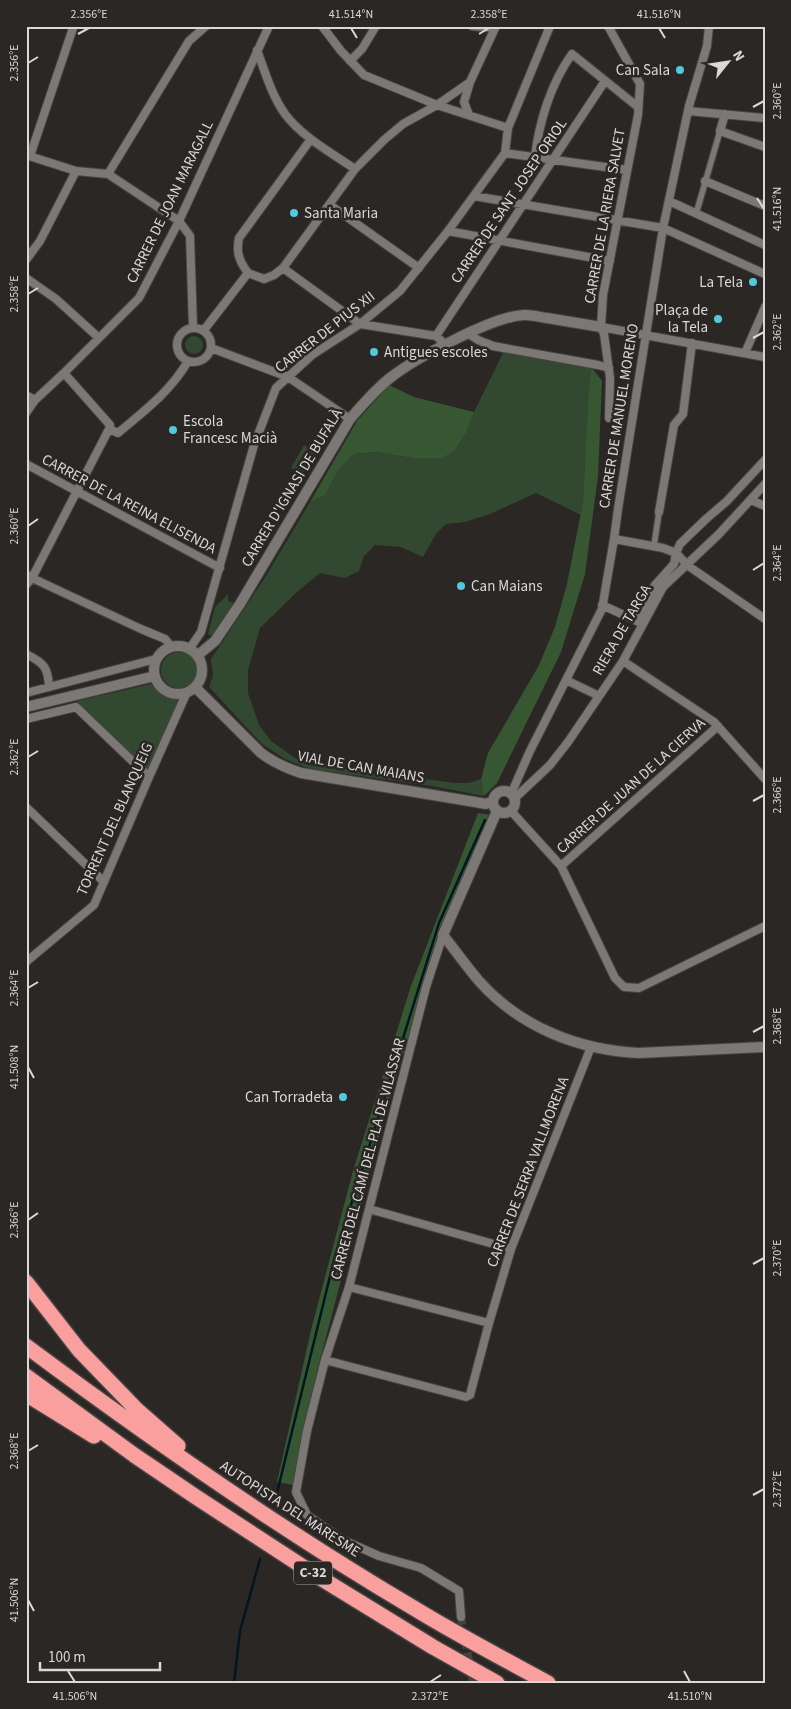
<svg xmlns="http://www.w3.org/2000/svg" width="791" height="1709" font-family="'Source Sans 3',sans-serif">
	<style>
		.green { fill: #334831 }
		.forest { fill: #375733 }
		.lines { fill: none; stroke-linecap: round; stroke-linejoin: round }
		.stream { stroke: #001722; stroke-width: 2.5 }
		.minor-tunnel { stroke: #454240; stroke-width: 8; stroke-dasharray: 8 4; stroke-linecap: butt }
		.pedestrian-casing { stroke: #474442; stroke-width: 8 }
		.minor-casing { stroke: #474442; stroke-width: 10 }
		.tertiary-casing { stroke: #474442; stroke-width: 12 }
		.motorway-casing { stroke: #474442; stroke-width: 18 }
		.pedestrian { stroke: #7c7875; stroke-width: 5.5 }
		.minor { stroke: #7c7875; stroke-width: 8 }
		.tertiary { stroke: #7c7875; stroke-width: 10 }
		.motorway { stroke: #f9a09f; stroke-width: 15 }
		.ticks { fill: none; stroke: #dbd8d7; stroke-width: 2 }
		.poi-dot { fill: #53cadc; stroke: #2a2725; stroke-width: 2 }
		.labels { text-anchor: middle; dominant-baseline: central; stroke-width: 5; stroke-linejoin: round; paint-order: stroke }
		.shield { fill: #2a2725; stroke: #a6a3a2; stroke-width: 1 }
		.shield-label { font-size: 14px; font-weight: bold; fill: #dbd8d7 }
		.poi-label { font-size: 15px; fill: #dbd8d7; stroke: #2a2725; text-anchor: end }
		.street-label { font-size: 15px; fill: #dbd8d7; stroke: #2a2725 }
		.neatline { fill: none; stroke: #dbd8d7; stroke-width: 2 }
		.ticks-label { font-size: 12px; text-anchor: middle; fill: #dbd8d7 }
	</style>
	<rect width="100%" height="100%" fill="#2a2725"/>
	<path class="green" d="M185 345a9 9 0 1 1 18 0a9 9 0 1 1-18 0Z
		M504 351 592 368 590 376 583 502 581 515 536 493 490 514 465 522 446 524 436 534 423 557 401 547 375 545 364 556 359 571 345 578 320 573 298 591 260 628 248 670V693L259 725 271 741 295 758 310 765 456 783H469L481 779 484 796 432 786 310 769 285 759 262 744 209 687 213 675 211 659 266 576 310 502 325 495 339 469 354 454 375 452 412 458H442L454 452 466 433 474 412Z
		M304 445 315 452 303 474 291 468Z
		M228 594V601L236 604 214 638 208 634 215 607Z
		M161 670a18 18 0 1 1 36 0a18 18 0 1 1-36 0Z
		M151 684C160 693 166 700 179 698L147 771 77 701Z"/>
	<path class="forest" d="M592 368 602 381 598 476 585 574 561 652 497 783 484 796 481 779 488 753 538 667 555 627 567 584 583 502 588 404 590 376Z
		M389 385 414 397 474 412 466 433 454 452 442 458H412L375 452 354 454 339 469 325 495 310 502 357 421Z
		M478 813 492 815 441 931 386 1110 317 1371 293 1485 277 1482 311 1330 353 1171 411 986Z"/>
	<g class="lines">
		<path class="stream" d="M274 1505 335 1256 439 923 485 820
			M234 1683 240 1631 260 1559"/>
		<path class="minor-tunnel" d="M461 1617 473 1683"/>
		<g class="pedestrian-casing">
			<path id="pedestrian" d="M696 214 720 131
				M654 546 659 512"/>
		</g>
		<g class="minor-casing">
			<path id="minor" d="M322 26 341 51 364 75 437 105 508 128
				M472 26 495 28
				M608 26 640 84 638 115 603 295 601 327 604 334 610 378 609 418
				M257 50C265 72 272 96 285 114 301 136 333 154 355 169
				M350 61 362 49 376 26
				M688 111 765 118
				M725 114 720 131 765 147
				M469 115 464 102 470 82
				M505 153 627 170
				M26 155 76 171 108 174 179 221 190 236 193 327
				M30 156 73 28
				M535 157C539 122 551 83 572 54L638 107
				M108 174 189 41 206 26
				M705 181 765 206
				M474 196 663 228 765 274
				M669 201 765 245
				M330 205 419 268
				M448 231 610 261
				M26 260 40 241 76 171
				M283 268 360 324 436 336 446 345
				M248 273C239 261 236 252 239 238L311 139
				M26 278 56 299 99 338
				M601 327 765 357
				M177 345a17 17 0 1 1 34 0a17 17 0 1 1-34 0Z
				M204 330 248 273 264 279 274 275 283 268 355 169 384 140 403 124 437 105 470 82 496 26
				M469 334 478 340 493 346 598 365 609 368
				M436 336 605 81
				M211 348 288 377 350 419
				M745 353 765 307
				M26 395 35 400
				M26 413 35 400 64 373 139 298 179 221 269 26
				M109 429 118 433C144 411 171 391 188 361
				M26 464 220 568
				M751 500 765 506
				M659 512 674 425 683 414 692 343
				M614 539 663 548 676 553 687 565 765 619
				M26 574 32 578 141 629 165 639 171 646
				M26 585 32 578 109 429 110 425 64 373
				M602 605 639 622
				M636 620 655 585 674 564 676 553 680 544 706 519 727 501 765 460
				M190 648 201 632 254 445 276 388 312 355 360 324 400 291 448 231 505 153 508 128 550 26
				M26 654C44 663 48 667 49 687
				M623 661 714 722 765 779
				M566 680 599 696
				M26 693 156 659
				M26 719 76 707 149 777
				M511 794 530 751 602 609 614 539 618 509 663 228 689 106 707 46 709 26
				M514 799 550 765 568 742 623 661 663 587 719 534 765 484
				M26 807 104 882
				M511 811 561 866 615 978 624 987 639 988 765 926
				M561 866 718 726
				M443 935 426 987 349 1287 325 1360 307 1431 296 1492 307 1515 343 1540 379 1556 421 1568 459 1591 461 1617
				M26 962 94 905 149 777 187 692
				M369 1209 511 1249
				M349 1287 489 1323
				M325 1360 466 1397 470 1395 489 1323 511 1249 591 1047"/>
		</g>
		<g class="tertiary-casing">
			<path id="tertiary" d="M154 670a24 24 0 1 1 48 0a24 24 0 1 1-48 0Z
				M198 655 215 641 240 604 350 419C362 405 375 390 390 378 414 359 495 315 525 315 532 315 540 317 547 318 565 321 583 324 601 327
				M195 687 261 753C273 762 286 768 301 773L475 802 486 804 493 801
				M26 707 155 676
				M493 802a11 11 0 1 1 22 0a11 11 0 1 1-22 0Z
				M497 811 443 935C455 950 466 966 479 981 520 1027 578 1050 639 1053L765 1047"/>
		</g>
		<g class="motorway-casing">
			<path id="motorway" d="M26 1282 79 1350 137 1410 178 1446
				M26 1346C151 1439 278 1528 412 1607 456 1634 502 1658 548 1683
				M26 1376 134 1455 196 1497 314 1574 433 1647 497 1683
				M26 1394 94 1436"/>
		</g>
		<use href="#pedestrian" class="pedestrian"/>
		<use href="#minor" class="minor"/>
		<use href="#tertiary" class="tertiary"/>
		<use href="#motorway" class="motorway"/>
	</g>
	<path class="ticks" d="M351 28 357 38M659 28 665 38M78 34 89 28M479 34 489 28M28 63 38 57M753 107 764 101M757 198 764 209M28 294 38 288M753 338 764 332M28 526 38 519M753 570 764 563M28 757 38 751M753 801 764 795M28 988 38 982M753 1032 764 1026M28 1067 34 1078M28 1220 38 1213M753 1264 764 1258M28 1451 38 1445M753 1495 764 1489M28 1600 34 1611M68 1671 75 1682M684 1671 690 1682M430 1682 441 1675"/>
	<g class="poi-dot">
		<circle cx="680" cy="70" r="5"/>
		<circle cx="294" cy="213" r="5"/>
		<circle cx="753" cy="282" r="5"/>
		<circle cx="718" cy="319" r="5"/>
		<circle cx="374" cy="352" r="5"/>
		<circle cx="173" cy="430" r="5"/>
		<circle cx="461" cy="586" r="5"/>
		<circle cx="343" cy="1097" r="5"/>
	</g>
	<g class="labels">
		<rect class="shield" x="294" y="1561.5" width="38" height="23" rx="4"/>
		<g class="shield-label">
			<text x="313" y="1573">C-32</text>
		</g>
		<g class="poi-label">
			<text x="670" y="70">Can Sala</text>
			<text x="304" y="213" text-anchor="start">Santa Maria</text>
			<text x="743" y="282">La Tela</text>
			<text x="708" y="310">Plaça de<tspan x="708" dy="17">la Tela</tspan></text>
			<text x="384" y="352" text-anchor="start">Antigues escoles</text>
			<text x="183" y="421" text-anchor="start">Escola<tspan x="183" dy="17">Francesc Macià</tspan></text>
			<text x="471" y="586" text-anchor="start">Can Maians</text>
			<text x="333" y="1097">Can Torradeta</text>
		</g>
		<g class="street-label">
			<text transform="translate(509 201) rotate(-56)">CARRER DE SANT JOSEP ORIOL</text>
			<text transform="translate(170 202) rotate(-64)">CARRER DE JOAN MARAGALL</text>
			<text transform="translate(605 216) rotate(-80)">CARRER DE LA RIERA SALVET</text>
			<text transform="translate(325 332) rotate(-38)">CARRER DE PIUS XII</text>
			<text transform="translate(619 416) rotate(-81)">CARRER DE MANUEL MORENO</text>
			<text transform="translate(292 488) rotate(-59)">CARRER D'IGNASI DE BUFALÀ</text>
			<text transform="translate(129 504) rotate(28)">CARRER DE LA REINA ELISENDA</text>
			<text transform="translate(622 630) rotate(-60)">RIERA DE TARGA</text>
			<text transform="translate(361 767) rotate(10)">VIAL DE CAN MAIANS</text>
			<text transform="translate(631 786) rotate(-42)">CARRER DE JUAN DE LA CIERVA</text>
			<text transform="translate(115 819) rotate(-66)">TORRENT DEL BLANQUEIG</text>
			<text transform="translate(368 1159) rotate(-75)">CARRER DEL CAMÍ DEL PLA DE VILASSAR</text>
			<text transform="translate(528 1172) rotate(-69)">CARRER DE SERRA VALLMORENA</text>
			<text transform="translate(290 1509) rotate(33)">AUTOPISTA DEL MARESME</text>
		</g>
	</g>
	<rect width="791" height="1709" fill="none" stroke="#2a2725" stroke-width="55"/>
	<g transform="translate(728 62) rotate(60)" stroke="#2a2725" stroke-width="4" paint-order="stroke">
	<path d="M0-4L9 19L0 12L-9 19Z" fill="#dbd8d7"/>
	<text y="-8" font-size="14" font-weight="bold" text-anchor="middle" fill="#dbd8d7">N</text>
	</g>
	<path d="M40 1662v8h120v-8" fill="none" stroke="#dbd8d7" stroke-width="2.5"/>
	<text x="48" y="1662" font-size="15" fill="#dbd8d7" stroke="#2a2725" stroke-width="4" paint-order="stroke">100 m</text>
	<rect x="28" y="28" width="736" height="1654" class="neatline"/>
	<g class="ticks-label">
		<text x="89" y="18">2.356°E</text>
		<text x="351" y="18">41.514°N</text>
		<text x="489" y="18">2.358°E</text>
		<text x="659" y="18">41.516°N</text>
		<text transform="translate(14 63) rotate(-90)" y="4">2.356°E</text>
		<text transform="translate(777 101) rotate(-90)" y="4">2.360°E</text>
		<text transform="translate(777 209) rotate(-90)" y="4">41.516°N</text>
		<text transform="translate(14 294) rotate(-90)" y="4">2.358°E</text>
		<text transform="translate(777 332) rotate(-90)" y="4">2.362°E</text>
		<text transform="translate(14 526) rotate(-90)" y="4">2.360°E</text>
		<text transform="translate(777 563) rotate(-90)" y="4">2.364°E</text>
		<text transform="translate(14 757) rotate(-90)" y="4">2.362°E</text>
		<text transform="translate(777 795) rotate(-90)" y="4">2.366°E</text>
		<text transform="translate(14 988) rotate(-90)" y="4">2.364°E</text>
		<text transform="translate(777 1026) rotate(-90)" y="4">2.368°E</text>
		<text transform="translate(14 1067) rotate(-90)" y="4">41.508°N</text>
		<text transform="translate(14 1220) rotate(-90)" y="4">2.366°E</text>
		<text transform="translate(777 1258) rotate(-90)" y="4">2.370°E</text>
		<text transform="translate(14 1451) rotate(-90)" y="4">2.368°E</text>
		<text transform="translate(777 1489) rotate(-90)" y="4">2.372°E</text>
		<text transform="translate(14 1600) rotate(-90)" y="4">41.506°N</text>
		<text x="75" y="1700">41.506°N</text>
		<text x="430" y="1700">2.372°E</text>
		<text x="690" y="1700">41.510°N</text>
	</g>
</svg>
